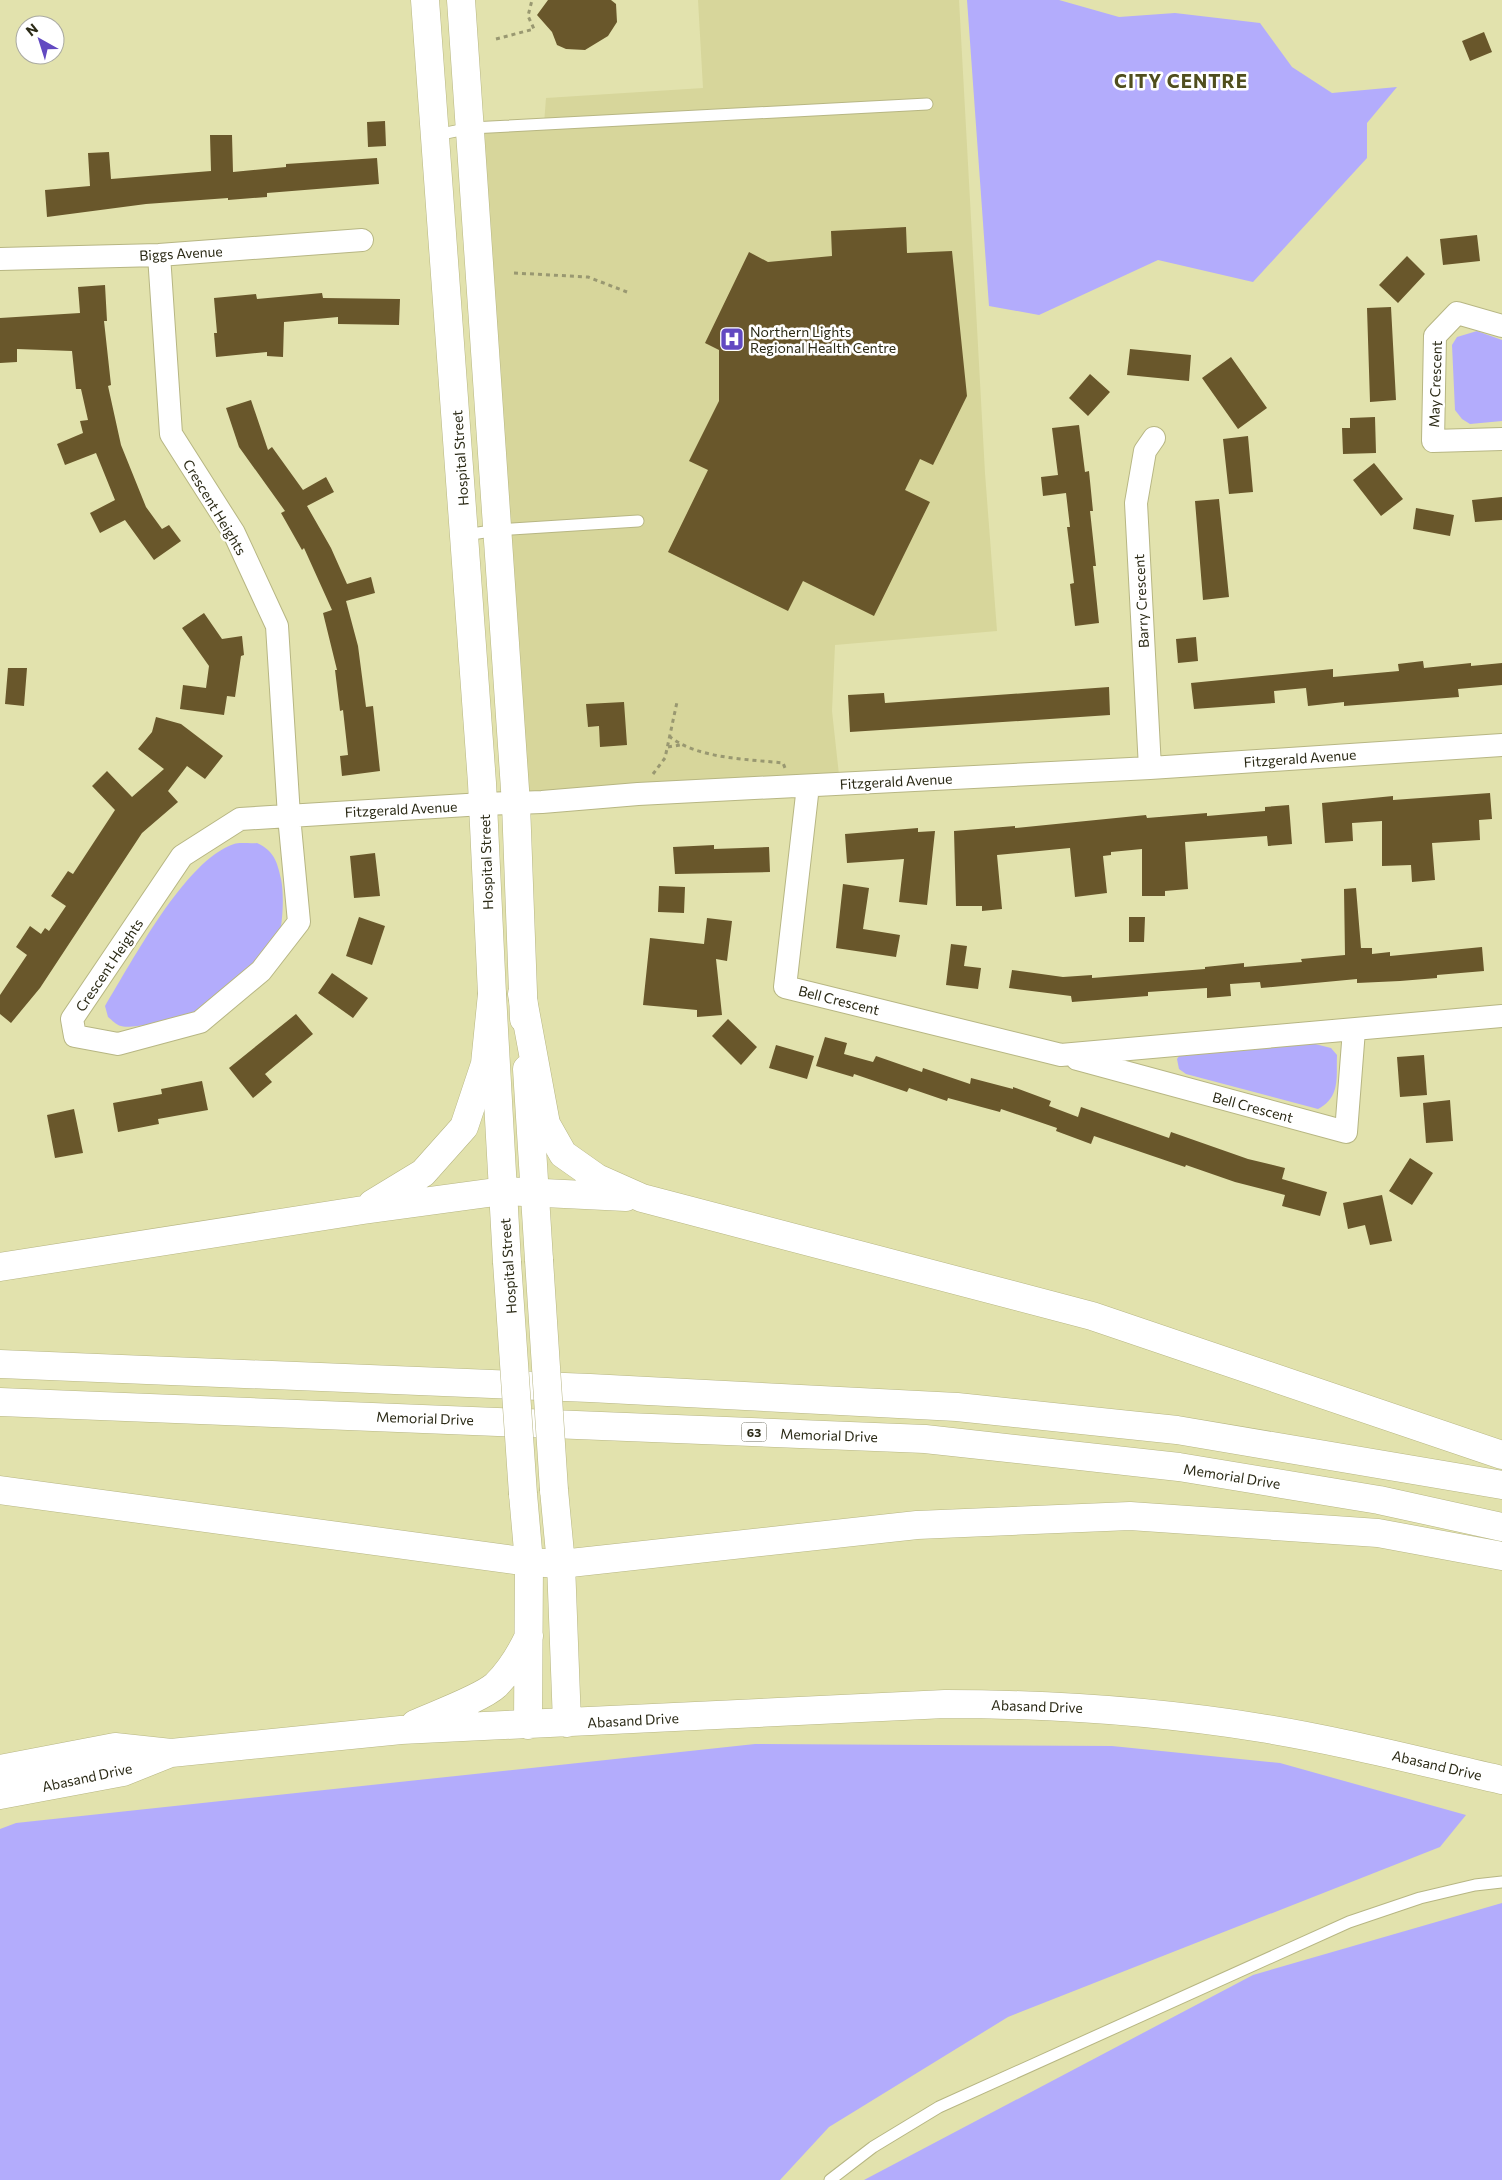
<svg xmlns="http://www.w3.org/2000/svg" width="1502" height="2180" font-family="Commissioner,sans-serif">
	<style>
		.built { fill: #d7d69b }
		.green { fill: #b3acfc }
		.building { fill: #69572b }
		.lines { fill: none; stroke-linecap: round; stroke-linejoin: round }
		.lane-casing { stroke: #b7b683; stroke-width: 13 }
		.street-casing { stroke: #b7b683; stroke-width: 24 }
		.secondary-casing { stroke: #b7b683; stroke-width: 29 }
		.highway-casing { stroke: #b7b683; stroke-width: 29 }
		.path { stroke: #999871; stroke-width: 3; stroke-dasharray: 4 4; stroke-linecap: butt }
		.lane { stroke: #fff; stroke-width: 11 }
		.street { stroke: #fff; stroke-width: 22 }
		.secondary { stroke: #fff; stroke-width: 28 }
		.highway { stroke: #fff; stroke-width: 28 }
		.secondary-bridge-casing { stroke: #b7b683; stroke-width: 29; stroke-linecap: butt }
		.secondary-bridge { stroke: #fff; stroke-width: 28 }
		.labels { text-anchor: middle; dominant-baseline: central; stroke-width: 5; stroke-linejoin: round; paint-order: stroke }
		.shield { fill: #fff; stroke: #6b6a5c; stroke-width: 1 }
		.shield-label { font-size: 12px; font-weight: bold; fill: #2b2a16 }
		.street-label { font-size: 14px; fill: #2b2a16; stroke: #fff }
		.poi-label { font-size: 14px; fill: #2b2a16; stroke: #fff; text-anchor: start }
		.district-label { font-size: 19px; font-weight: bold; letter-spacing: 1px; fill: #504e1e; stroke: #fff }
	</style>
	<rect width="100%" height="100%" fill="#e2e2ad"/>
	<path class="built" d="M698 0H959L985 473 997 631 835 645 832 711 840 784 516 804 471 128 544 124 546 98 703 88Z"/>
	<path class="green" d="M967 0H1059L1119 17 1175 13 1260 23 1292 67 1332 93 1397 87 1367 123V158L1253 282 1158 260 1039 315 989 306Z
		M1477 331 1502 340V421L1470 424 1462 419 1455 410 1452 345 1457 337Z
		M257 843C274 851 277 861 281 879 284 893 283 918 280 932 276 946 213 1005 199 1012 189 1017 130 1030 121 1026 116 1025 112 1020 108 1017L105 1006C132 962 185 860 234 844 240 842 250 844 257 843Z
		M1311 1043 1331 1048 1337 1055C1336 1077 1341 1097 1318 1109L1186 1074 1179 1069 1177 1059 1181 1053Z
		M755 1744 1112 1746 1280 1763 1466 1815 1440 1847 1008 2017 829 2127 780 2180H0V1829L16 1823Z
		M1502 1903V2180H864L1253 1975Z"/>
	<path class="building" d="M548 0H611L616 4 617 22 608 36 585 50 566 49 557 45 552 32 537 15Z
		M1484 32 1492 52 1470 61 1462 41Z
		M385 121 386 146 368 147 367 122Z
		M210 135H232L233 172 286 167V164L377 158 379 184 267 193V197L228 200V198L146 204 47 217 45 190 90 186 88 153 109 152 111 179 211 171Z
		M906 227 907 253 952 251 967 396 933 465 920 459 905 490 930 502 874 616 803 581 788 611 668 552 708 470 689 461 719 401V350L705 343 749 252 768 262 832 256 831 231Z
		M1477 235 1480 261 1443 265 1440 239Z
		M1407 256 1425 274 1398 303 1379 285Z
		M105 285 107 321H104L111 385 108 386 121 445 146 507 162 529 169 525 181 541 154 560 125 520 100 533 90 513 115 500 96 453 65 465 57 444 83 433 80 421 88 420 81 389H76L72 351 17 349V362L0 363V318L80 313 78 287Z
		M322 293 323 298 400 299 399 325 338 324V317L284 322 283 357 267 356V352L216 357 214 333H217L214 298 256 294 257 299Z
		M1391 307 1396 400 1370 402 1367 308Z
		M1130 349 1191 355 1189 381 1127 375Z
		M1231 357 1267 408 1238 429 1202 378Z
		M1090 374 1110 392 1088 416 1069 398Z
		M251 400 268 450 272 447 303 490 326 477 334 492 307 506 331 548 347 584 371 577 375 593 346 601 358 646 366 707 373 706 380 771 342 776 340 756 348 755 343 710 340 711 335 670H337L323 613 332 610 304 548 302 550 281 513 285 511 239 447 226 408Z
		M1375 417 1376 453 1343 454 1342 428H1350V418Z
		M1079 425 1085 472 1089 471 1093 511H1090L1096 566H1093L1099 623 1075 626 1070 584 1074 583 1067 527H1070L1066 493 1043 496 1041 477 1058 475 1052 428Z
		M1248 436 1253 492 1229 494 1223 439Z
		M1374 463 1403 499 1381 516 1353 480Z
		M1502 497V520L1475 522 1472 500Z
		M1219 499 1229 597 1203 600 1195 501Z
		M1416 508 1454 515 1450 536 1413 529Z
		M204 613 222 639 242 636 244 655 241 656 235 697 227 696 224 715 180 709 183 685 206 688 209 666 182 628Z
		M1196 637 1198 661 1178 663 1176 639Z
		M1423 661 1424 668 1471 663V666L1502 663V685L1458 689 1459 697 1344 706V702L1308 706 1306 688 1274 691 1275 703 1194 709 1191 683 1333 669V677L1399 671 1398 664Z
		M8 668H27L24 706 5 704Z
		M1109 687 1110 715 850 732 848 695 884 693 885 703Z
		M624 702 627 745 600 747 599 726 588 727 586 704Z
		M156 717 181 724 223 756 205 779 187 766 168 791 178 802 142 833 40 988 11 1023 0 1014V995L27 955 16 947 30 926 41 934 45 928 49 931 66 906 51 896 68 871 73 874 115 810 92 786 107 771 132 797 164 769 138 749 152 732Z
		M1490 793 1492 819 1479 820 1480 840 1432 843 1435 880 1412 882 1411 865 1382 866V821L1352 823 1353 841 1325 843 1322 803 1393 796V800Z
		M1289 805 1292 844 1268 846 1267 836 1185 842 1188 889 1165 891V896H1142V849L1111 852V855L1103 856 1107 893 1075 897 1070 848 997 855 1002 909 982 911V906H956L954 831 1015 826V828L1146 815 1147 818 1207 813V816L1265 811V807Z
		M918 828V832L935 831 927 905 899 902 904 859 847 863 845 834Z
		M714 845V849L769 847 770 872 675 874 673 847Z
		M375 853 380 896 354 898 350 856Z
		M843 884 869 888 863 929 900 935 896 957 836 948Z
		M659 886 685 887 684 913 658 912Z
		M1356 888 1361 948H1372V954L1390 952V956L1482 947 1484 971 1437 975V978L1400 981 1357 983V979L1261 988 1260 982 1230 984 1231 996 1207 998V988L1148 992V996L1072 1002 1071 996 1009 988 1012 970 1063 977 1092 975V978L1205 969V967L1244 963V967L1302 962 1301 959 1345 955 1344 889Z
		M359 917 385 926 372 965 346 956Z
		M1129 917H1145L1144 942H1129Z
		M707 918 732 921 727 961 716 959 722 1015 697 1017V1010L643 1005 650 938 704 944Z
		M951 944 967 946 964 966 981 968 978 989 946 985Z
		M332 973 368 998 353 1018 318 993Z
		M296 1014 313 1034 265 1074 272 1082 253 1098 229 1068Z
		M728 1019 757 1047 741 1065 712 1036Z
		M825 1037 847 1043 844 1054 873 1062 876 1056 922 1072 923 1068 970 1084 971 1078 1013 1089V1087L1051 1101 1049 1106 1078 1117 1081 1107 1169 1138 1171 1132 1248 1159 1285 1168 1282 1179 1327 1192 1320 1216 1282 1206 1285 1195 1235 1182 1186 1165 1185 1167 1094 1136 1091 1144 1056 1131 1057 1128 1001 1109 1000 1112 948 1098 947 1101 909 1088 907 1092 854 1074 853 1077 816 1066Z
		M776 1045 814 1056 807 1079 769 1068Z
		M1424 1055 1427 1095 1400 1097 1397 1057Z
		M202 1081 208 1110 158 1119 159 1124 118 1132 113 1103 162 1094 161 1089Z
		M1450 1100 1453 1141 1426 1143 1423 1103Z
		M74 1109 83 1153 55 1158 47 1115Z
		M1410 1158 1433 1173 1412 1205 1389 1191Z
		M1382 1195 1392 1241 1370 1245 1365 1225 1348 1229 1343 1203Z"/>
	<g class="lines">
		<g class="lane-casing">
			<path id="lane" d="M436 135 471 128 927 104
				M465 535 498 530 638 521
				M830 2180 873 2147 939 2107 1349 1922 1420 1898 1475 1885 1502 1882"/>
		</g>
		<g class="street-casing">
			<path id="street" d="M159 255 171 434 234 533 277 626 289 816 299 922 261 971 200 1022 118 1044 75 1036 72 1019 182 856 240 819 483 804 542 802 638 794 1150 768 1502 745
				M0 259 159 255 362 240
				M1502 326 1457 313 1435 336 1433 441 1502 439
				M1150 768 1136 503 1145 451 1154 438
				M808 786 785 987 1061 1055 1502 1016
				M1077 1059 1346 1132 1354 1030"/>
		</g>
		<g class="secondary-casing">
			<path id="secondary" d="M425 0 482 783 492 994 507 1262
				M461 0 516 804 524 1019
				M527 1069 539 1260
				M554 1490 561 1564 567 1723
				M523 1494 529 1562 528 1725
				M415 1724C435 1715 482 1698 496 1685 509 1672 521 1653 529 1636
				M0 1769 115 1747 171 1753 401 1730 945 1704C1052 1704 1155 1711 1261 1728 1342 1741 1422 1762 1502 1780
				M0 1795 123 1772 168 1754"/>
		</g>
		<g class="highway-casing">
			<path id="highway" d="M522 994 546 1124 563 1154 597 1178 642 1198 1092 1316 1502 1455
				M372 1204 423 1173 464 1127 485 1064 492 994
				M0 1267 363 1210 503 1191 626 1197
				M0 1364 590 1388 957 1407 1177 1430 1502 1485
				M0 1402 925 1439 1179 1467 1379 1500 1502 1527
				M0 1490 529 1562 561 1564 917 1525 1130 1516 1378 1533 1502 1556"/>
		</g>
		<path class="path" d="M496 39 534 29 528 16 532 0
			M514 273 588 277 627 292
			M669 736C697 759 748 759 783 763L785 768
			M668 747 680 745
			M653 774 665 758 677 702"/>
		<use href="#lane" class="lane"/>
		<use href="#street" class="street"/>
		<use href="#secondary" class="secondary"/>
		<use href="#highway" class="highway"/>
		<g class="secondary-bridge-casing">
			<path id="secondary-bridge" d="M539 1260 554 1490
				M507 1262 523 1494"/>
		</g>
		<use href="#secondary-bridge" class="secondary-bridge"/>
	</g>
	<defs>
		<g id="hospital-square" transform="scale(1.25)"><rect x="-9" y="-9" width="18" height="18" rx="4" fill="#6249c1" stroke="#fff"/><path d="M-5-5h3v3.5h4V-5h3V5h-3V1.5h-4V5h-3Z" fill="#fff"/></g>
	</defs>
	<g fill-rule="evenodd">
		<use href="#hospital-square" x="732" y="339"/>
	</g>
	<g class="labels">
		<rect class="shield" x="741.5" y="1422.5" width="25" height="19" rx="4"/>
		<g class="shield-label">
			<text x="754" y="1432">63</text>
		</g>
		<g class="street-label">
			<text transform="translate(181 253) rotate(-3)">Biggs Avenue</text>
			<text transform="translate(1435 384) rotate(-88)">May Crescent</text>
			<text transform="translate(460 458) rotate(-94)">Hospital Street</text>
			<text transform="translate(215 507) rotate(59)">Crescent Heights</text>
			<text transform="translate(1141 601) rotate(-93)">Barry Crescent</text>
			<text transform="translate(1300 758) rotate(-4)">Fitzgerald Avenue</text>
			<text transform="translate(896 781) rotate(-3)">Fitzgerald Avenue</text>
			<text transform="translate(401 809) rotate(-3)">Fitzgerald Avenue</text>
			<text transform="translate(486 862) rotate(-92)">Hospital Street</text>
			<text transform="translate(109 965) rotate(-56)">Crescent Heights</text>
			<text transform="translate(839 1000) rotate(14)">Bell Crescent</text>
			<text transform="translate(1253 1107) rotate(15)">Bell Crescent</text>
			<text transform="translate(508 1266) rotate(-94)">Hospital Street</text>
			<text transform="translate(425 1418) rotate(2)">Memorial Drive</text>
			<text transform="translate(829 1435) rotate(2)">Memorial Drive</text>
			<text transform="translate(1232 1476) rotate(9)">Memorial Drive</text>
			<text transform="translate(1037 1706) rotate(2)">Abasand Drive</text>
			<text transform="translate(633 1720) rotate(-3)">Abasand Drive</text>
			<text transform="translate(1437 1765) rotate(13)">Abasand Drive</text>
			<text transform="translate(87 1777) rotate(-12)">Abasand Drive</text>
		</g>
		<g class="poi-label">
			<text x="750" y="331">Northern Lights<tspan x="750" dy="16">Regional Health Centre</tspan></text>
		</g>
		<g class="district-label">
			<text x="1181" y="80">CITY CENTRE</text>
		</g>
	</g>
	<g transform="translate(40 40) rotate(321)"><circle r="24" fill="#ffffff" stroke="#aaaaa2"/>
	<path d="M0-4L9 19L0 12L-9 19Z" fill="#6249c1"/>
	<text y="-8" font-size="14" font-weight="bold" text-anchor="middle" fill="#2b2a16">N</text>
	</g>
</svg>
